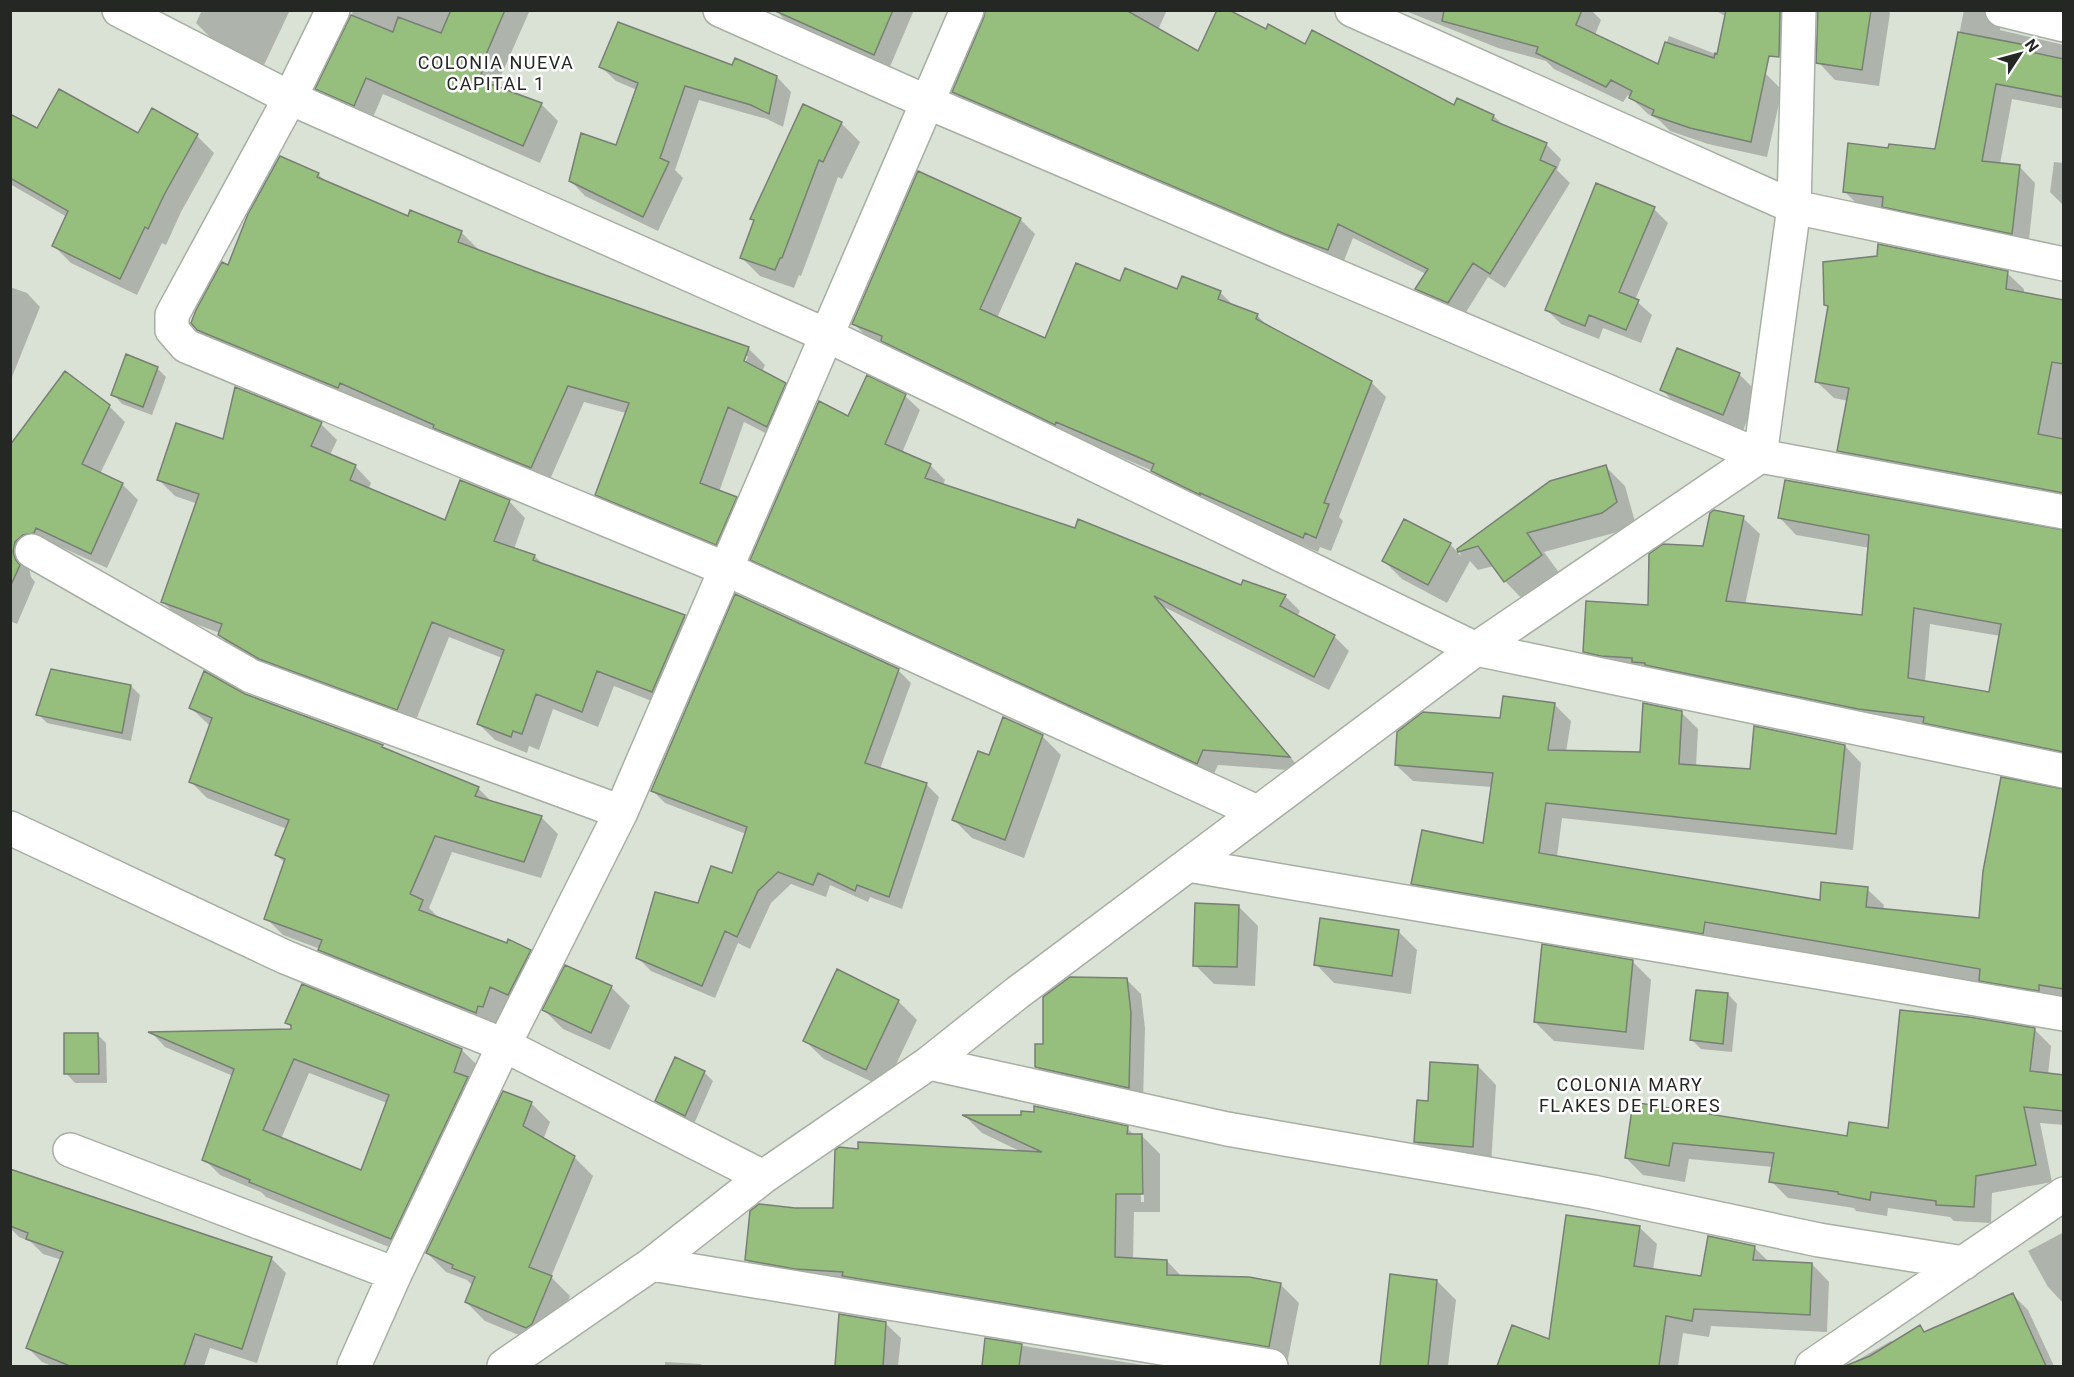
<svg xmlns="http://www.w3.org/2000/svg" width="2074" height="1377" font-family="Roboto,sans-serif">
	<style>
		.shadow { fill: #0003; fill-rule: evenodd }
		.building { fill: #96bf7e; stroke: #787f74; stroke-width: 1.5; fill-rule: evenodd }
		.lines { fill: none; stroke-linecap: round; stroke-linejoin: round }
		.street-casing { stroke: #a7afa3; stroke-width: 36 }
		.street { stroke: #fff; stroke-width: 33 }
		.labels { text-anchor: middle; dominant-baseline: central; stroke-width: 5; stroke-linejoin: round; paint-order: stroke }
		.neighbourhood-label { font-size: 18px; letter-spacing: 1.5px; fill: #242723; stroke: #fff }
	</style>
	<rect width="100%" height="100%" fill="#dae2d6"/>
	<path class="shadow" d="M202 10H290L264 65 215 42 196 23Z
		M353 10H530L496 87 541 104 558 121 540 163 383 94 371 122 334 106 317 88 351 19Z
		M782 10H914L889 69 795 30 780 15Z
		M987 10H1167L1158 30 1199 53 1265 30 1454 107 1457 100 1494 116 1504 126 1546 144 1561 159 1557 170 1570 183 1505 288 1488 277 1463 317 1432 304 1417 289 1426 274 1353 238 1343 263 969 107 954 92 986 18Z
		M1403 10H1591L1601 20 1595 35 1658 66 1669 36 1765 73 1782 90 1767 157 1708 144 1670 131 1659 120 1648 114 1628 95 1623 102 1554 69 1546 61 1498 48Z
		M1715 10H1808L1796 59Z
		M1819 10H1887L1890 13 1879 86 1835 80 1818 62Z
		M1964 10H2009L2000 22V30L2064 45V109L2012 99 2000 164 2019 166 2035 183 2028 249 1861 208 1845 192 1890 150 1936 151Z
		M601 67H733L777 77 791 92 783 127 767 119 699 100 675 170 683 178 658 231 585 196 571 181 617 147 637 90 616 81Z
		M153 110 197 136 214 153 181 212 166 245 162 243 137 295 71 263 54 246 67 217 10 184V116L38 130 138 135Z
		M841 123 860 142 842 179 838 177 801 276 799 275 794 288 760 276 742 258 755 222 751 218Z
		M2054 162 2064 163V206L2050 192Z
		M318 174 326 182 408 218 411 212 462 233 478 249 477 251 748 348 765 365 762 372 785 384 801 401 783 442 744 422 719 492 736 498 752 514 732 560 613 511 597 494 626 413 584 402 548 484 357 398 354 404 215 346 198 329 229 267ZM744 356H748L743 369Z
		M1654 209 1668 223 1635 300 1652 315 1641 343 1603 328 1599 339 1561 324 1547 310Z
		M1020 219 1035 234 997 318 1046 340 1121 283 1178 291 1220 292 1235 307 1257 315 1270 329 1371 382 1386 397 1339 517 1343 521 1331 551 1320 547 1318 552 1168 486 1153 471 1071 436 897 355 889 347 869 339 854 324Z
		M2007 273 2024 289V294L2064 301V506L1856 467 1839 451 1848 401 1834 398 1817 382 1829 309 1825 304Z
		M10 287 27 293 40 307 10 382Z
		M157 368 166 377 152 415 122 404 113 394Z
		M63 371 109 406 125 422 100 474 122 484 138 500 107 568 52 543 49 548 31 558 29 568 31 577 35 582 17 624 10 621V503L26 459Z
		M1739 374 1758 393 1742 433 1681 409 1662 390Z
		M905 396 920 410 902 453 930 465 945 480 943 485 1242 587 1285 596 1300 611 1297 617 1334 636 1349 651 1329 690 1164 607 1302 771 1218 765 1212 778 767 574 752 559 849 418Z
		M321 424 337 440 330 455 355 466 371 483 368 490 446 522 509 501 525 518 514 549 535 556 544 566 685 617 701 633 669 708 614 686 598 727 553 709 539 750 529 746 527 753 495 740 479 724 502 658 449 637 414 725 277 675 236 651 219 635 220 633 179 618 163 602 198 504 175 496 159 480 224 441Z
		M1606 467 1625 486 1635 522 1621 531 1544 552 1560 574 1523 600 1505 581 1494 566 1478 570 1470 561 1447 603 1402 579 1383 560 1450 544 1461 556 1459 549Z
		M1743 518 1760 534 1745 605 1863 616 1870 548 1796 535 1780 518 2064 532V764L1601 668 1585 651 1650 606 1704 547ZM1930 624 2000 636 1990 694 1925 682Z
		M898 670 911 683 880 769 926 784 939 797 902 909 870 897 868 902 830 885 826 897 791 884 771 903 750 949 738 943 715 998 651 971 638 958 733 874 746 834 665 803 652 790Z
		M131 686 140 695 131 741 47 723 38 714Z
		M244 695 382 746 388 751 478 788 492 802 541 817 558 834 541 878 452 852 429 908 440 919 508 945 530 951 547 968 500 1023 495 1022 493 1029 336 967 320 949 283 935 266 918 285 863 276 855 287 829 207 798 190 781 210 726 191 708Z
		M1554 704 1571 721 1566 752 1641 753 1681 712 1698 729 1696 767 1751 771 1845 746 1861 763 1853 850 1562 818 1557 857 1821 902 1867 889 1884 905 1883 910 1980 920 2064 791V1002L1997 997 1983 983 1722 938 1720 949 1429 900 1413 883 1485 845 1492 787 1413 781 1396 765 1502 720Z
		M1042 736 1061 755 1024 858 972 838 953 819 990 757Z
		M1239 907 1258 926 1255 986 1214 984 1195 965Z
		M1398 931 1417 950 1411 994 1334 983 1316 964Z
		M1632 961 1651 980 1644 1050 1554 1041 1535 1022Z
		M1127 980 1141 994 1145 1028 1143 1102 1051 1081 1037 1067 1044 1045Z
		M611 987 630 1006 610 1050 563 1029 544 1010Z
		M1728 994 1737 1004 1732 1052 1701 1049 1692 1040Z
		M898 1001 917 1020 885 1088 824 1059 805 1041Z
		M287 1023 462 1050 477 1065 406 1254 266 1197 261 1192 220 1175 204 1159 233 1076 165 1047 152 1033 292 1031V1028ZM309 1073 387 1103 361 1171 281 1139Z
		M2034 1029 2051 1046 2048 1075 2064 1076V1125L2040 1123 2052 1182 1992 1193 1991 1223 1954 1221 1950 1217 1888 1208 1887 1216 1856 1211 1854 1208 1788 1198 1771 1181 1773 1167 1689 1159 1685 1182 1643 1175 1626 1158 1635 1104 1848 1137 1889 1130Z
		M97 1034 106 1043 107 1083H75L66 1073Z
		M1478 1066 1496 1085 1491 1165 1434 1160 1415 1142 1429 1103Z
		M704 1072 713 1081 694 1124 666 1110 657 1101Z
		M531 1103 550 1122 543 1140 574 1157 593 1176 551 1277 570 1296 551 1343 545 1346 485 1321 466 1302 473 1286 467 1280 446 1272 427 1253Z
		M966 1117 1127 1128 1134 1135H1141L1160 1154V1212H1134L1133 1260 1167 1261 1182 1277 1281 1285 1299 1303 1287 1364 765 1278 747 1260 795 1209H834L1024 1153 982 1133ZM1140 1145 1143 1148 1144 1202H1141Z
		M10 1206 271 1258 286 1273 257 1363 210 1348 204 1366H52L42 1362 27 1347 62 1260 43 1254 31 1242 19 1237 10 1228Z
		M1639 1227 1657 1244 1653 1270 1703 1278 1754 1247 1769 1262 1812 1264 1829 1282 1827 1332 1711 1326 1709 1337 1683 1333 1678 1366H1499L1513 1327 1550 1341Z
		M2064 1232V1302L2063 1303 2048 1287 2028 1251Z
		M1391 1276 1437 1281 1456 1300 1448 1366H1381Z
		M2012 1294 2028 1310 2054 1366H1847L1891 1341 1894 1343 1920 1327 1926 1333Z
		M841 1316 885 1323 901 1338 898 1366H836Z
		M987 1340 1149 1366H984Z
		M665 1362 701 1364 703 1366H665Z"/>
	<path class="building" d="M451 10H505L479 71 482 72 479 80 542 103 523 146 366 78 354 106 315 89 351 15 393 32 398 17 441 33Z
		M773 10H893L874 55Z
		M985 10H1126L1198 51 1217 10H1229L1266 29 1268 24 1305 44 1312 30 1454 105 1457 98 1494 115 1492 120 1547 143 1540 160 1556 167 1490 274 1473 263 1448 303 1415 289 1428 269 1338 224 1328 250 1287 235 952 92 984 17Z
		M1444 10H1582L1576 25 1658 64 1665 42 1714 58 1715 53 1717 54 1726 10H1780L1779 57 1769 56 1751 142 1690 128 1652 115 1654 110 1629 98 1632 91 1611 80 1606 87 1536 53 1538 47 1442 21Z
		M1818 10H1871L1862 70 1816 63Z
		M618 22 732 65 735 58 777 76 769 114 751 105 685 86 660 158 669 162 643 217 569 181 581 133 616 145 638 83 599 67Z
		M1958 32 2036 47 2035 53 2064 59V97L1996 84 1982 161 2020 165 2012 234 1882 207 1883 197 1843 192 1848 143 1888 148 1889 144 1935 149Z
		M59 89 138 133 152 108 198 134 164 195 148 229 145 227 120 279 52 246 68 211 10 178V114L37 128Z
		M803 104 842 122 823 162 819 160 782 258H780L775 270 740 258 754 220 750 219Z
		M280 156 319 173 317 177 408 216 410 210 462 231 458 242 545 275 749 347 744 361 786 383 767 427 728 407 700 483 737 497 716 545 595 495 629 403 568 386 531 468 433 428 434 425 340 383 338 388 197 330 191 323 196 310 222 262 228 265 248 214Z
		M918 171 1021 218 980 309 1045 338 1076 263 1120 281 1125 268 1177 289 1182 276 1221 291 1218 299 1258 314 1256 319 1372 381 1324 503 1329 504 1316 538 1305 533 1303 538 1200 493V495L1151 471 1154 464 1056 422 1055 425 881 341 882 336 852 324Z
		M1596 183 1655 207 1619 292 1639 300 1626 330 1589 315 1585 326 1545 310Z
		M1878 244 2008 271 2006 289 2064 300V364L2052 362 2038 434 2064 439V493L1837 451 1849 388 1815 382 1828 306 1824 305 1823 262 1877 256Z
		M1677 348 1740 373 1723 415 1660 390Z
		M126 354 158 367 143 407 111 395Z
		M65 371 110 405 82 464 123 483 91 554 36 528 34 533 23 535 15 542 13 552 16 560 20 565 10 587V445Z
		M867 375 906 394 885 444 931 464 925 478 1075 528 1078 519 1241 585 1243 580 1286 595 1280 606 1335 635 1314 677 1154 596 1290 757 1203 750 1197 764 750 560 819 401 848 416Z
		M235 387 322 422 311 446 356 465 350 480 445 520 460 480 510 500 494 541 535 555 533 560 685 615 652 692 597 671 582 712 536 694 522 734 513 731 511 737 477 724 504 650 432 622 397 710 259 659 218 635 222 624 161 602 199 494 157 480 176 423 223 439Z
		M1606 465 1617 502 1602 513 1527 533 1542 555 1504 582 1478 546 1458 552 1457 549 1550 481Z
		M1785 480 2064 530V752L1923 723 1924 717 1858 709 1645 665V663L1632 662V658L1601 656 1583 652 1586 601 1648 605 1649 554 1663 544 1703 546 1710 513 1714 510 1744 516 1726 601 1862 615 1869 535 1778 518ZM1914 608 2001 624 1989 692 1908 678Z
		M1404 519 1451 543 1428 585 1382 561Z
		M735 594 899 669 865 763 927 783 889 897 857 885 855 891 818 873 813 885 778 872 758 891 737 937 725 931 702 986 636 958 655 892 698 903 711 866 732 873 747 827 651 791Z
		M51 669 131 685 122 733 36 715Z
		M204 671 245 694 383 745 382 747 479 787 475 796 542 816 524 862 435 836 410 894 423 900 419 910 507 943 508 939 531 950 508 995 490 987 483 1007 478 1006 476 1013 318 950 322 940 264 919 285 859 275 855 289 820 189 782 212 718 189 708Z
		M1503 696 1555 703 1548 750 1640 752 1643 703 1682 711 1679 764 1750 769 1754 726 1845 745 1836 834 1546 803 1539 853 1820 900 1821 882 1868 887 1866 907 1979 918 1983 871 2001 777 2064 789V989L2039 985V991L1979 981 1980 969 1705 922 1703 934 1411 884 1422 830 1483 843 1493 773 1395 765 1397 732 1423 712 1500 718Z
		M1003 717 1043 735 1005 840 952 820 978 751 989 755Z
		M1195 903 1239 905 1237 967 1193 966Z
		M1320 918 1399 930 1392 976 1314 965Z
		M1542 944 1633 960 1626 1032 1534 1022Z
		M565 965 612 986 591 1033 542 1010Z
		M837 969 899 1000 866 1070 803 1041Z
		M1070 977 1127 978 1131 1013 1129 1088 1035 1067V1044H1043V997Z
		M302 984 462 1049 454 1072 468 1077 391 1239 249 1182 250 1180 202 1160 234 1069 148 1032 291 1029V1025L285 1023ZM294 1059 389 1095 361 1170 263 1130Z
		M1696 990 1728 993 1723 1044 1690 1040Z
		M1900 1010 1969 1017 2035 1028 2030 1071 2064 1075V1111L2024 1107 2036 1165 1976 1176 1974 1207 1936 1205V1201L1871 1192 1870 1200 1838 1194V1192L1769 1182 1774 1153 1673 1143 1669 1166 1625 1158 1633 1102 1847 1136 1849 1122 1888 1128Z
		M64 1033H98L99 1074H64Z
		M675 1057 705 1071 685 1116 655 1101Z
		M1430 1062 1478 1065 1473 1147 1414 1142 1417 1100 1428 1101Z
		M503 1091 532 1102 523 1126 575 1156 529 1267 552 1276 532 1324 526 1328 465 1302 475 1277 452 1268 453 1265 426 1253Z
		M1034 1106 1128 1126 1127 1134H1142L1143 1194H1116L1115 1257 1167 1260V1275L1249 1277 1281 1283 1269 1347 842 1276 843 1272 795 1269 745 1260 750 1211 759 1204 795 1208H833L835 1150 839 1147 858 1149V1142L1042 1152 962 1115H1021V1111L1034 1112Z
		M10 1169 272 1257 242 1349 195 1334 184 1366H70L26 1348 63 1252 26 1239 28 1233 10 1226Z
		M1566 1215 1640 1226 1634 1266 1701 1276 1708 1236 1755 1246 1753 1260 1812 1263 1810 1315 1694 1309 1692 1321 1666 1316 1659 1366H1497L1512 1325 1549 1339Z
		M1390 1274 1437 1280 1428 1366H1380Z
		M2013 1293 2046 1366H1845L1870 1356 1920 1325 1924 1332Z
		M839 1314 886 1322 883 1366H835Z
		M985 1338 1022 1344 1019 1366H982Z"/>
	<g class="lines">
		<g class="street-casing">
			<path id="street" d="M119 10 290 98 826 335 1476 649 2064 771
				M333 10 290 98 172 315V330L186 346 726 569 1257 812
				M720 10 927 102 1760 456 2064 512
				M1352 10 1794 207 2064 264
				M2002 10 2064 25
				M32 551 251 676 621 812
				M10 828 285 957 504 1045 763 1177
				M1188 865 2064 1014
				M929 1063 1227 1129 1593 1192 1819 1240 1964 1263
				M70 1150 395 1274
				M652 1264 1271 1366
				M354 1366 395 1274 504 1045 621 812 967 10
				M504 1366 652 1264 763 1177 929 1063 1017 993 1476 649 1760 456 1794 207 1799 10
				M1812 1366 2064 1194"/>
		</g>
		<use href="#street" class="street"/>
	</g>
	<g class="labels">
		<g class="neighbourhood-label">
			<text x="496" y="62">COLONIA NUEVA<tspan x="496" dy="21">CAPITAL 1</tspan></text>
			<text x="1630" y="1084">COLONIA MARY<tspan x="1630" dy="21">FLAKES DE FLORES</tspan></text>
		</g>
	</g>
	<rect width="2074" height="1377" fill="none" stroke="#242723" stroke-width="24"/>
	<g transform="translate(2020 54) rotate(54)" stroke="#ffffff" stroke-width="4.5" paint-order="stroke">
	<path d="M0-4.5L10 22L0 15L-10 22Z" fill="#242723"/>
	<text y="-9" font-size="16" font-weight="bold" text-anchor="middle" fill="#242723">N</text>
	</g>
</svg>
